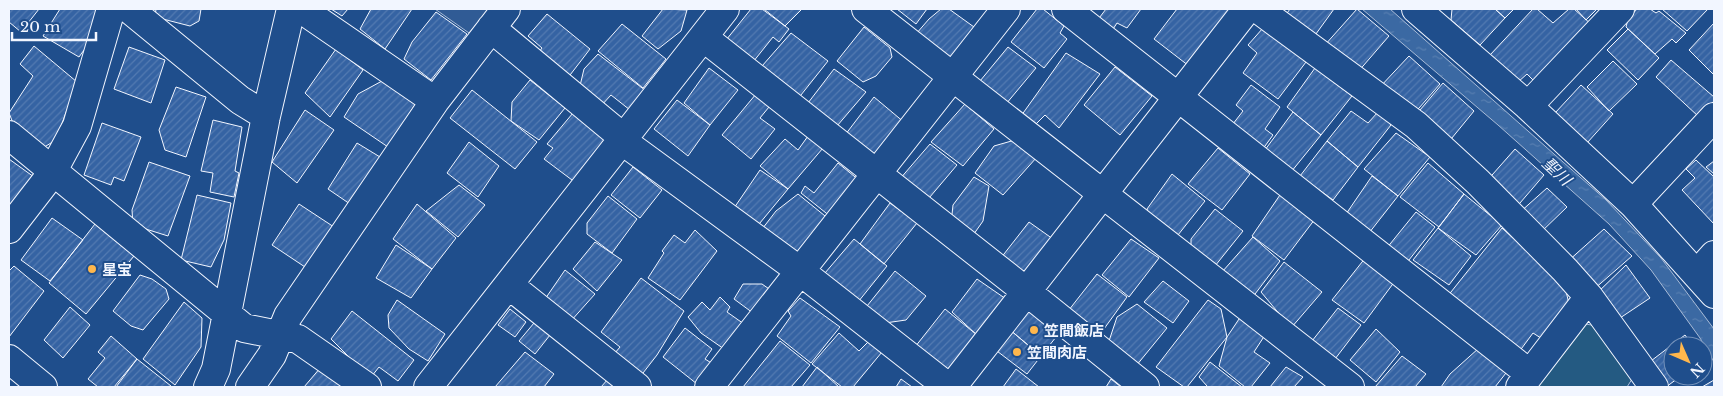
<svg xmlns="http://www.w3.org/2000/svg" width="1723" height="396" font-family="'Libre Baskerville','Noto Sans JP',serif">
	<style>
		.green { fill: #245a82; stroke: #a8bbd7 }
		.parking { fill: #305b95; stroke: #a8bbd7 }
		.water { fill: url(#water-ripples); stroke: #a8bbd7 }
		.building { fill: url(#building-hatch); stroke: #f2f6ff }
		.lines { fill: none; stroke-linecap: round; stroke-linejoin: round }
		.minor-casing { stroke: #f2f6ff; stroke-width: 30 }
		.minor { stroke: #1f4e8c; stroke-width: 28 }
		.poi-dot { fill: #ffb74d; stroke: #1f4e8c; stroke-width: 2 }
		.labels { text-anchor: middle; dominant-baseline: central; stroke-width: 4; stroke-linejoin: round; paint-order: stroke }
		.poi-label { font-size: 15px; font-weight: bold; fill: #f2f6ff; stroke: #1f4e8c; text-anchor: start }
		.water-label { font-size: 16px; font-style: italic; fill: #f2f6ff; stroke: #1f4e8c }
	</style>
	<defs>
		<pattern id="water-ripples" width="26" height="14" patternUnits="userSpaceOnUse" patternTransform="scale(1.25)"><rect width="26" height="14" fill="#3b69a3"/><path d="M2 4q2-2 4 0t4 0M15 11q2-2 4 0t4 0" fill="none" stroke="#587fb1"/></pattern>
		<pattern id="building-hatch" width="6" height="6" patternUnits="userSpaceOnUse" patternTransform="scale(1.25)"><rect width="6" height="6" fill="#3563a3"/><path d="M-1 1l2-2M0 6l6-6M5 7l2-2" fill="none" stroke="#537ab1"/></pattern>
	</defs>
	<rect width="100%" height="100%" fill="#1f4e8c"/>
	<path class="green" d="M1580 323 1597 326 1634 376 1627 387H1531Z"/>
	<path class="parking" d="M435 9H489L469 33Z"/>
	<path class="water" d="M1362 9H1390L1606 200 1661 258 1714 329V362L1700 338 1651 270 1609 224 1498 125Z"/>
	<path class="building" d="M9 9H39L21 32 9 22Z
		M60 9H99L95 35 79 57 43 36Z
		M156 9H201L199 21 190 26 155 17Z
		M331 9H348L342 16Z
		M371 9H412L385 49 360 29Z
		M663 9 687 10 681 31 658 49 642 36Z
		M751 9H762L789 29 779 42 773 37 749 67 722 45Z
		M764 9H802L785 26Z
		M897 9H927L916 24Z
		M941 9H949L974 27 949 60 916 34 929 19Z
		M1037 9H1043L1064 26 1060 33 1067 39 1044 68 1011 42Z
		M1106 9H1141L1127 28 1117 23 1108 37 1093 26Z
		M1177 9H1227L1231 12 1189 66 1154 39Z
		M1290 9H1334L1313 38 1285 16Z
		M1357 9 1389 36 1357 73 1324 46Z
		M1452 9H1495L1505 18 1480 45 1451 20Z
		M1495 9H1514L1505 18Z
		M1533 9H1537L1553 23 1569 9H1574L1592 25 1537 84 1527 74 1518 82 1490 55Z
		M1576 9H1597L1586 20Z
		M1637 9H1650L1656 13 1659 11 1686 33 1676 43 1672 39 1655 54 1626 27 1628 19Z
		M1662 9H1708L1687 31Z
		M436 12 467 34 431 80 404 59 412 42Z
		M547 14 590 49 567 79 536 56 542 48 528 36Z
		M1714 23V75L1689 50Z
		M622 24 666 59 643 88 598 51Z
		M864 27 890 48 892 57 876 76 863 82 837 61Z
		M1263 28 1306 62 1278 99 1243 73 1257 53 1248 45Z
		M1628 29 1659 58 1638 80 1607 50Z
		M791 33 828 61 793 105 755 74Z
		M34 46 77 82 56 140 41 149 15 128 9 113 33 76 20 64Z
		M129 47 165 60 151 103 114 89Z
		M1008 47 1036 68 1006 104 980 81Z
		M336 49 363 70 330 117 305 93Z
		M1066 53 1100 74 1059 128 1045 115 1035 125 1021 116Z
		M598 54 646 91 630 110 611 95 600 107 579 90 584 69Z
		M1409 56 1440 84 1412 116 1379 88Z
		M1671 60 1714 97V101L1699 117 1656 77Z
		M1613 61 1637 84 1609 111 1587 87Z
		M1115 67 1152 96 1120 135 1084 105Z
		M709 68 738 90 710 125 684 103Z
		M1315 68 1352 96 1321 135 1287 107Z
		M834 69 866 92 837 126 808 103Z
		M530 80 565 108 539 140 511 121 512 102Z
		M382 81 416 103 388 147 344 117 358 94Z
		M1443 83 1474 111 1447 144 1414 117Z
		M1251 85 1280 107 1265 129 1273 135 1260 153 1229 129 1243 111 1236 105Z
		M1581 85 1613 114 1587 143 1555 113Z
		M176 87 206 97 186 157 165 150 159 130Z
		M472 90 537 142 515 169 450 118Z
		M756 94 769 107 760 118 775 129 751 159 722 135Z
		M874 97 905 123 877 158 842 139Z
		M677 100 710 125 688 156 654 129Z
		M965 104 994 129 963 166 931 142Z
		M305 110 334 130 297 183 272 162Z
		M1351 111 1368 123 1378 112 1391 125 1358 167 1327 141Z
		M1293 112 1321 135 1287 177 1262 154Z
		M573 113 608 140 576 183 544 159 553 148 547 144Z
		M213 120 242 127 235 171 239 173 234 197 210 192 213 173 201 171Z
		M102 123 141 137 124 181 114 177 111 185 84 175Z
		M1396 133 1430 157 1398 196 1364 169Z
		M808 136 823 148 788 189 760 166 785 139 798 150Z
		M1015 140 1037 157 1003 195 975 173 994 146Z
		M1327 141 1358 167 1333 200 1300 176Z
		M469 142 499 166 478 197 447 173Z
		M357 143 380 157 350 204 328 189Z
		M930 144 957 165 924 204 899 180Z
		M1218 148 1250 174 1222 210 1188 184Z
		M1515 149 1544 175 1514 210 1485 183Z
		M9 159 34 177 9 208Z
		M1696 160 1714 177V224L1682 190 1695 178 1686 169Z
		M1714 161V174L1706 167Z
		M149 162 190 176 168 236 133 225 132 210Z
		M838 163 860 181 831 217 801 193 805 186 814 193Z
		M1428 163 1464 194 1439 227 1400 197Z
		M633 167 662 190 640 218 611 195Z
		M760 170 788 189 755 229 732 211Z
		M1172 174 1205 201 1174 240 1151 223 1147 209Z
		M1372 176 1398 196 1369 233 1346 214Z
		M974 177 989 186 983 221 969 241 951 224 953 205Z
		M459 185 485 205 458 237 426 211Z
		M1547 188 1567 207 1539 234 1519 213Z
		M1282 192 1315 219 1284 260 1252 236Z
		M798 194 830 220 797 258 759 233 776 211Z
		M1464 194 1502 225 1476 255 1438 228Z
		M197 195 231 203 224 240 211 267 181 260Z
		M608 196 637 219 612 253 587 234V223Z
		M890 203 917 223 884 264 860 244Z
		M299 204 334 227 305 267 272 245Z
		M417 204 456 238 432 269 393 239Z
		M1215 209 1243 231 1211 271 1191 254V239Z
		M1416 212 1435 227 1405 265 1386 249Z
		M52 218 83 240 50 281 21 260Z
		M1029 222 1053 239 1019 281 997 263Z
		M95 224 134 256 86 314 49 283Z
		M1438 228 1471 256 1449 285 1413 260Z
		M1502 228 1538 261 1565 287 1570 308 1544 340 1533 333 1516 356 1447 297Z
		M1604 229 1632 256 1593 290 1567 262Z
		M695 230 717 251 680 300 648 278 664 253 662 251 674 235 685 243Z
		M1253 237 1280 261 1252 298 1222 272Z
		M854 239 887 266 854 307 819 280Z
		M1131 239 1159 258 1129 297 1102 275Z
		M595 242 622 260 597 291 573 269Z
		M396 245 432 269 411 298 376 278Z
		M1366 257 1395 281 1364 323 1332 300Z
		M1284 262 1322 292 1291 328 1261 292Z
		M1626 265 1650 298 1617 320 1596 294Z
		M14 266 44 291 9 337V271Z
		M565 270 595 294 570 322 543 302Z
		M895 271 926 296 906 320 878 324 863 311Z
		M1097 274 1127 297 1096 340 1065 315Z
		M140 275 152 279 166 289 169 299 143 330 131 326 113 311Z
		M641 278 684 311 657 355 636 382 609 360 620 347 601 332Z
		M977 279 1006 299 977 335 952 312Z
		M1163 281 1189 301 1173 323 1144 302Z
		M743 284H762L772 291 753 313 734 299Z
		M720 297 730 307 727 312 744 324 724 349 701 333 688 317 702 302 710 310Z
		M800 298 840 327 811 363 777 336 791 316 788 311Z
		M397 300 445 334 428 361 409 349 389 328 388 315Z
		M1208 300 1221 309 1227 337 1187 387H1184L1156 367Z
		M184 302 202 318 201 347 175 385 143 359Z
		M1137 304 1167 328 1136 366 1108 344 1117 317Z
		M1026 306 1060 332 1041 356 1009 329Z
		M70 307 90 325 63 358 44 340Z
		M1338 308 1361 325 1335 359 1312 341Z
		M510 309 526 322 515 337 498 325Z
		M945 309 977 335 942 377 911 352Z
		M352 311 414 360 398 381 379 367 368 381 349 357 331 339Z
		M1241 316 1265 335 1254 352 1270 363 1251 387H1245L1219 366 1227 337Z
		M539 317 554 330 535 354 519 341Z
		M685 328 712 349 705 359 713 364 697 384 663 357Z
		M1009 329 1041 356 1027 374 993 348Z
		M1376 329 1400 352 1376 382 1350 360Z
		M839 333 859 351 869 341 882 352 853 387H842L812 364Z
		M1685 335 1693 346H1673V376H1681L1666 387 1647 364Z
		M111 336 137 359 114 387H98L88 379 105 358 98 352Z
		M780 341 810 365 791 387H743Z
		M1479 348 1506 373 1495 387H1441L1450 374Z
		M525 352 554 374 544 387H495Z
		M1402 356 1426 374 1415 387H1375Z
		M137 359 171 386 170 387H116Z
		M1210 362 1242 387H1207V386L1199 377Z
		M321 367 346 387H304Z
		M817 367 839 387H802Z
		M1286 367 1303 377 1294 387H1270Z
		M1016 369 1039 387H1003Z
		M608 379 618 387H601Z
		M901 379 912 387H896Z
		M1111 379 1121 387H1106Z
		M1714 380V387H1702Z"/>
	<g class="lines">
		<g class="minor-casing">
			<path id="minor" d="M129 9 240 100 266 116
				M301 9 435 101
				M866 9 1350 387
				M1066 9 1530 374
				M1258 9 1416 125 1478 182 1565 270 1589 297 1654 387
				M1416 9 1528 106 1633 204 1714 294
				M491 28 614 130 632 148 800 271 948 387
				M703 37 1027 292 1145 387
				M1528 106 1620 9
				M9 135 244 328 298 339 367 387
				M1633 204 1714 117
				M9 229 50 176 77 126 111 9
				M1697 274 1714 255
				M509 285 637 387
				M9 359 43 387
				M208 387 216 369 266 116 291 9
				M250 387 272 355 288 316 435 101 506 9
				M428 387 725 9
				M709 387 1006 9
				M952 387 1247 9
				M1520 387 1589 297"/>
		</g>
		<use href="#minor" class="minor"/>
	</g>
	<g class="poi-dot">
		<circle cx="92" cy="269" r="5"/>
		<circle cx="1034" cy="330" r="5"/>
		<circle cx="1017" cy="352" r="5"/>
	</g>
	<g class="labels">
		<g class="poi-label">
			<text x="102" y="269">星宝</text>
			<text x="1044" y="330">笠間飯店</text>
			<text x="1027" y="352">笠間肉店</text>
		</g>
		<g class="water-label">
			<text transform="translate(1557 171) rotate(43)">聖川</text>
		</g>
	</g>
	<rect width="1723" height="396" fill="none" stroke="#f2f6ff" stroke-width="20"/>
	<g transform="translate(1688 361) rotate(135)"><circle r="24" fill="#1f4e8c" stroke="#7391ba"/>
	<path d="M0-4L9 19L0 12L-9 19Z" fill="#ffb74d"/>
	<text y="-8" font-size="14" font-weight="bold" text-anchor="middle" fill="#f2f6ff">N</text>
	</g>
	<path d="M12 32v8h84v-8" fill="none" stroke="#f2f6ff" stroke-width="2.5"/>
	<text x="20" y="32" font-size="15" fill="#f2f6ff" stroke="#1f4e8c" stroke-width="4" paint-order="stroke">20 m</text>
</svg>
